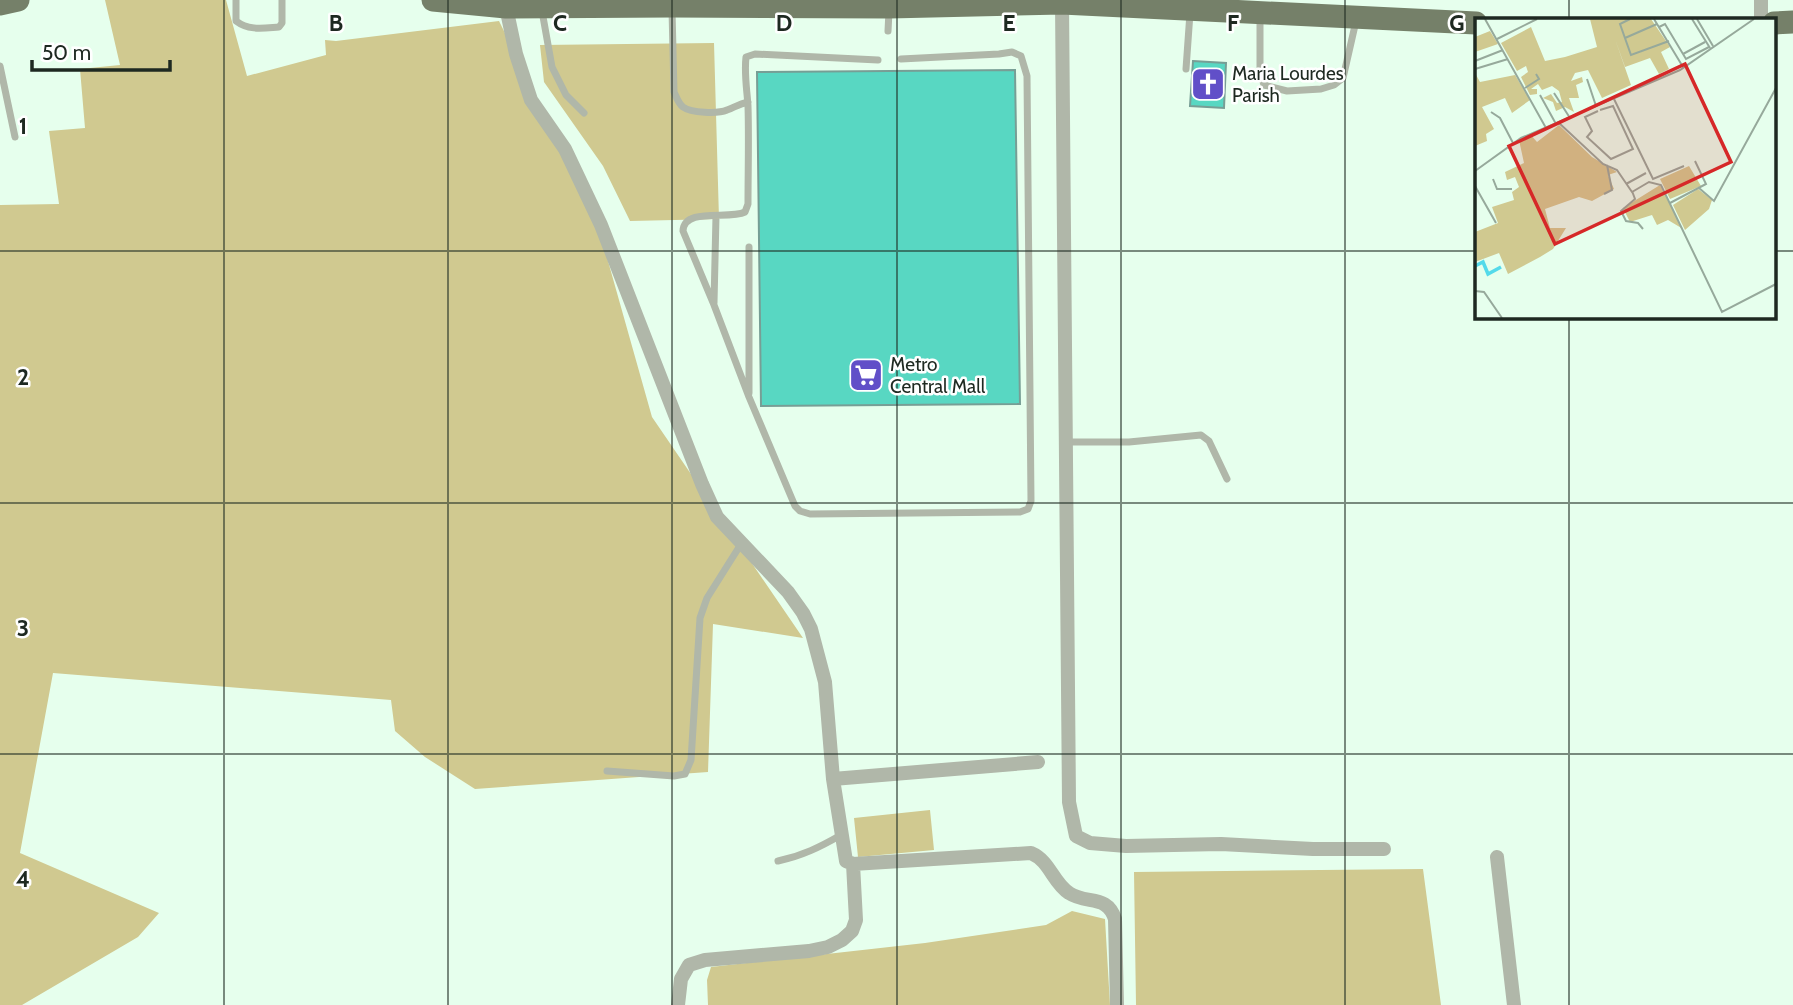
<svg xmlns="http://www.w3.org/2000/svg" width="1793" height="1005" font-family="Cabin,sans-serif">
	<style>
		.green { fill: #d0c990 }
		.building { fill: #58d7c2; stroke: #779e95; stroke-width: 2 }
		.lines { fill: none; stroke-linecap: round; stroke-linejoin: round }
		.lane { stroke: #b0b7a9; stroke-width: 7 }
		.street { stroke: #b0b7a9; stroke-width: 14 }
		.primary { stroke: #758069; stroke-width: 23 }
		.grid { fill: none; stroke: #1e2921; stroke-width: 2; stroke-opacity: 0.55 }
		.labels { text-anchor: middle; dominant-baseline: central; stroke-width: 5; stroke-linejoin: round; paint-order: stroke }
		.poi-label { font-size: 19px; fill: #1e2921; stroke: #fff; text-anchor: start }
		.inset-river { fill: none; stroke: #54daea; stroke-width: 3.5 }
		.inset-road { fill: none; stroke: #96a99b; stroke-width: 2 }
		.view { fill: #d62828; fill-opacity: 0.15; stroke: #d62828; stroke-width: 3.5 }
		.inset-edge { fill: none; stroke: #1e2921; stroke-width: 3.5 }
		.grid-label { font-size: 23px; text-anchor: middle; font-weight: bold; fill: #1e2921; stroke: #fff; stroke-width: 5; stroke-linejoin: round; paint-order: stroke }
	</style>
	<rect width="100%" height="100%" fill="#e6ffed"/>
	<path class="green" d="M105 0H226L247 76 326 55 325 40 336 41 499 21 595 215 652 417 803 638 713 624 708 772 475 789 425 757 395 731 391 700 53 673 20 853 159 913 138 937 22 1005H0V205L59 204 49 131 85 128 80 69 120 65Z
		M714 43 719 219 630 221 603 166 544 82 540 45Z
		M930 810 934 850 858 857 854 818Z
		M1423 869 1441 1005H1136L1134 872Z
		M1072 911 1105 919 1110 1005H708L707 980 711 967 925 943 1046 925Z"/>
	<path class="building" d="M1193 61 1226 63 1224 108 1190 106Z
		M1015 70 1020 404 761 406 757 72Z"/>
	<g class="lines">
		<path class="lane" d="M236 0V21C249 31 264 28 279 27L282 23V0
			M672 10 674 92C677 98 678 103 683 107 691 113 718 114 727 110 735 107 739 104 748 102
			M542 11 552 67 566 95 584 113
			M1260 17V72L1264 85 1287 91 1321 89 1334 85 1343 78 1356 21
			M888 31 889 11
			M878 60 755 54 746 57C744 74 747 90 748 106 749 139 748 172 748 204L745 212C729 220 684 207 683 231L714 305 749 397 795 506 800 511 810 514 1020 512 1028 509 1031 501 1027 76 1021 56 1012 52 999 54 901 59
			M0 66 15 137
			M1186 69 1190 13
			M749 247V393
			M714 303 716 216
			M1067 442H1129L1201 435 1209 441 1227 479
			M607 771 674 776 685 774 691 760 700 618 707 598 741 544
			M778 861C802 856 820 847 841 835"/>
		<path class="street" d="M1062 3 1069 802 1076 836 1090 843 1126 846 1221 844 1313 849H1384
			M506 7 516 54 531 100 565 149 601 225 702 484 717 517 788 592 803 613 811 629 825 682 833 779 846 861 853 864 1031 853C1050 861 1053 883 1069 893 1087 905 1107 894 1115 919L1117 1005
			M1761 19V0
			M833 779 1038 762
			M1497 857 1514 1005
			M678 1005 681 979 689 965 705 960 809 951 828 947 842 940 852 931 856 920 853 864"/>
		<path class="primary" d="M433 0 506 7 672 6 889 7 1062 3 1476 23
			M0 4 18 0
			M1774 23 1793 22"/>
	</g>
	<path class="grid" d="M224 0V1005M448 0V1005M672 0V1005M897 0V1005M1121 0V1005M1345 0V1005M1569 0V19M0 251H1476M1774 251H1793M1569 317V1005M0 503H1793M0 754H1793"/>
	<defs>
		<g id="church-square" transform="scale(1.75)"><rect x="-9" y="-9" width="18" height="18" rx="4" fill="#614fc8" stroke="#fff"/><path d="M-1.2-6h2.4v3.5h3.3v2.4h-3.3V6h-2.4V-.1h-3.3v-2.4h3.3Z" fill="#fff"/></g>
		<g id="supermarket-square" transform="scale(1.75)"><rect x="-9" y="-9" width="18" height="18" rx="4" fill="#614fc8" stroke="#fff"/><path d="M-6-5.5h2.5l.6 2H6L4.5 2H-2.5L-4.4-4H-6ZM-1.5 3.2a1.3 1.3 0 1 0 .1 0ZM3 3.2a1.3 1.3 0 1 0 .1 0Z" fill="#fff"/></g>
	</defs>
	<g fill-rule="evenodd">
		<use href="#church-square" x="1208" y="84"/>
		<use href="#supermarket-square" x="866" y="375"/>
	</g>
	<g class="labels">
		<g class="poi-label">
			<text x="1232" y="73">Maria Lourdes<tspan x="1232" dy="22">Parish</tspan></text>
			<text x="890" y="364">Metro<tspan x="890" dy="22">Central Mall</tspan></text>
		</g>
	</g>
	<g transform="translate(1475 18)">
		<rect width="301" height="301" fill="#e6ffed"/>
		<path d="M115 1H176L195 29 186 34 194 51 184 56 175 40 150 49 140 21 156 67 127 80 113 52 100 55 96 63 107 59 108 64 101 67 104 80H94L99 94 90 89 81 93 78 84 68 80 76 76 82 85 87 84 84 73 77 68 67 72 63 66 56 71H62V76L55 77 46 59 53 54 51 48 42 53 26 25 56 9 70 43 90 39 122 29ZM15 13 23 26 0 34V19ZM0 55 5 64 40 57 55 82 37 95 30 80 7 89 19 111 11 116 12 123 0 128ZM84 107 117 139 142 154 133 157 139 171 117 183 104 179 70 191 75 210H91L78 231 65 239 33 256 24 235 0 244V214L23 205 17 189 39 182 37 174 44 169 40 159 32 162 30 154 49 145 44 122 55 116 62 124ZM214 148 226 168 195 181 185 161ZM185 167 208 211 193 202 182 207 177 197 155 204 148 190ZM223 171 237 182 234 191 210 212 198 187Z" fill="#d0c990"/>
		<path class="inset-river" d="M0 248 8 244 13 256 26 249"/>
		<path class="inset-road" d="M10 1 71 110M155 1 145 6 156 37 194 23M179 1 208 49M217 1 235 30M222 1 238 28M184 9 190 6 211 41 234 29M150 20 182 6M22 21 62 1M208 36 230 24M0 43 28 32M0 51 33 41M112 61 121 88M50 70 64 61 61 56M79 75 95 100M65 77 81 106M139 81 178 161 209 148M123 93 110 99 117 113 112 119 136 141 158 131 138 88 125 92M16 94 25 100 38 125M84 105 128 146 142 152 157 174 174 164 186 167 247 294 301 266M0 153 46 120 205 52 279 1M18 161 22 171H37M151 166 171 155M0 168 21 205M224 170 239 183 301 70M157 173 160 181 146 193 151 203 163 205 168 211M129 176 137 172 132 147M195 185 231 166 220 143M0 273 9 274 27 300"/>
		<path class="view" d="M210 46 256 144 80 226 34 128Z"/>
		<rect width="301" height="301" class="inset-edge"/>
	</g>
	<g class="grid-label">
		<text x="336" y="31">B</text>
		<text x="560" y="31">C</text>
		<text x="784" y="31">D</text>
		<text x="1009" y="31">E</text>
		<text x="1233" y="31">F</text>
		<text x="1457" y="31">G</text>
		<text x="23" y="134">1</text>
		<text x="23" y="385">2</text>
		<text x="23" y="636">3</text>
		<text x="23" y="887">4</text>
	</g>
	<path d="M32 60v10h138v-10" fill="none" stroke="#1e2921" stroke-width="3.5"/>
	<text x="42" y="60" font-size="21" fill="#1e2921" stroke="#ffffff" stroke-width="5" paint-order="stroke">50 m</text>
</svg>
